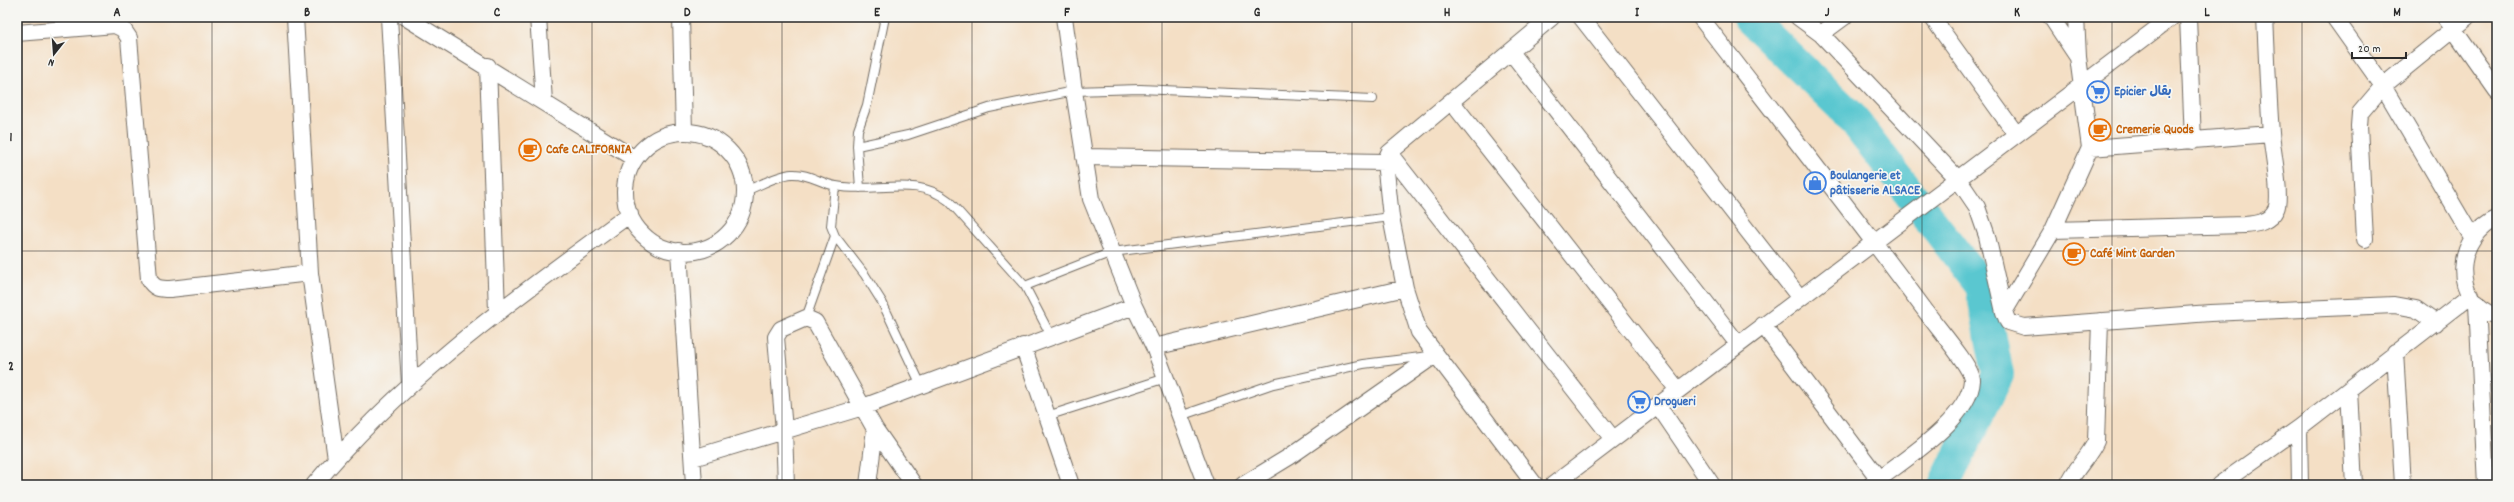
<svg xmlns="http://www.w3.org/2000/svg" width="2514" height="502" font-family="Dekko,'Playpen Sans Arabic',sans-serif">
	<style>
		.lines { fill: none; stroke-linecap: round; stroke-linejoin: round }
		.river { stroke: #5ac7d0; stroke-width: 32 }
		.service-casing { stroke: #716a61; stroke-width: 10 }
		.minor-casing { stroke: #716a61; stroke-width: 18 }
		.service { stroke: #fff; stroke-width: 8 }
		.minor { stroke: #fff; stroke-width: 16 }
		.grid { fill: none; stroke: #2b2b2b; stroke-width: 1; stroke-opacity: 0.55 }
		.labels { text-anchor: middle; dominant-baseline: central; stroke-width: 3.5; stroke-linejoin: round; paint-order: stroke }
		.shop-label { font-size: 13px; font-weight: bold; fill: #366cbe; stroke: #f6f6f2; text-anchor: start }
		.food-label { font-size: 13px; font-weight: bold; fill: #c56008; stroke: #f6f6f2; text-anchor: start }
		.neatline { fill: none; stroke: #2b2b2b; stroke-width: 1.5 }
		.grid-label { font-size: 13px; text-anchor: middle; font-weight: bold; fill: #2b2b2b }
	</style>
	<rect width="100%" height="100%" fill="#f6f6f2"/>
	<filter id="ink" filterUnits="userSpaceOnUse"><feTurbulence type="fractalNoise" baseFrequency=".025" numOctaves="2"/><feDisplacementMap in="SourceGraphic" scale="8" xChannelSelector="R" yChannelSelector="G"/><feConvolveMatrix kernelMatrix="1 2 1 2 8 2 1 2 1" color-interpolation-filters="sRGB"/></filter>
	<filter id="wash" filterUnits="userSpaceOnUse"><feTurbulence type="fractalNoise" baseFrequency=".012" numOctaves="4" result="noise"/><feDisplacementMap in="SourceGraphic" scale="16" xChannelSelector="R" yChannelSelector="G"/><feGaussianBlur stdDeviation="0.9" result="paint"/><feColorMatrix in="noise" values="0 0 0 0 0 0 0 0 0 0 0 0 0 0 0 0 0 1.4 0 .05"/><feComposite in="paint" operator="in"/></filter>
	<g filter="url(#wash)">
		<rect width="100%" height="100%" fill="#f4dfc5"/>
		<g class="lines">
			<path class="river" d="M1748 17 1849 114 1981 286 1998 375 1944 485"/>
		</g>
	</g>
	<g filter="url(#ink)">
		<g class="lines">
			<g class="service-casing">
				<path id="service" d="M857 146 908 135 989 108 1074 91 1140 89 1373 99
					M835 186 831 226 835 236 865 275 882 302 921 385
					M860 188 857 146 858 130 867 105 885 17
					M745 191C759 186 777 175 792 174 808 173 820 183 836 186 875 194 915 174 949 201L1025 286 1051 336
					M1025 286 1112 252 1391 217
					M806 318 835 236
					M1047 416 1166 378
					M1180 416 1273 384 1363 364 1429 356"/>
			</g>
			<g class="minor-casing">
				<path id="minor" d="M295 17 310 273 336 459
					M389 17 410 385
					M405 17 635 159
					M538 17 544 101
					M681 17 684 132
					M1581 17 1800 298
					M1700 17C1776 115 1853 213 1927 313 1936 326 1972 367 1972 380 1970 420 1900 462 1871 485
					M1798 17 1821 34 1958 179 1977 207 1987 236 2004 312
					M1932 17 2016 134
					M2051 17 2077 56
					M2076 17 2078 57 2090 148 2053 230 2004 312 2008 322 2024 327 2210 313 2394 305 2416 309 2436 323
					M2188 17 2193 141
					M2334 17 2383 86 2472 237
					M2445 17 2497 91
					M17 33 115 25 123 29 129 38 149 279C154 289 160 289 170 289L310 273
					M1821 34 1844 17
					M1511 52 1738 344
					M488 66 497 311
					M1451 101 1678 390
					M625 192a60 60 0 1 1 120 0a60 60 0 1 1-120 0Z
					M2090 148 2271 134
					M1389 153 1613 439
					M1084 157 1385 162
					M2497 218C2455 236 2449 301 2497 316
					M2053 230 2245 225C2257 224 2270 222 2276 209 2282 197 2272 149 2271 133 2268 95 2267 56 2265 17
					M2365 239 2359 126 2360 113 2383 86 2468 17
					M679 251 694 485
					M2477 303 2486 485
					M1134 306 1154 347 1206 485
					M1763 325 1879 479
					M1023 346 1071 485
					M1154 347 1405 288
					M2395 352 2403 485
					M2349 390 2354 485
					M1658 405 1712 485
					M2299 428 2300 485
					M693 458 863 407 1134 306 1091 199 1074 91 1064 17
					M314 485C403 377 518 296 630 214
					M786 485 784 430 776 337 781 329 806 318 815 322 875 429 914 485
					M868 485 875 429
					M1243 485 1289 457 1435 355
					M1535 485 1419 332 1405 288 1391 217 1385 162 1389 153 1552 17
					M1553 485C1759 329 1965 173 2172 17
					M2068 485C2075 468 2089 457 2096 441L2100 321
					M2219 485 2299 428 2471 295"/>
			</g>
			<use href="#service" class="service"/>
			<use href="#minor" class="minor"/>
		</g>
	</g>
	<path class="grid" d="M212 17V485M402 17V485M592 17V485M782 17V485M972 17V485M1162 17V485M1352 17V485M1542 17V485M1732 17V485M1922 17V485M2112 17V485M2302 17V485M17 251H2497"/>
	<defs>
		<g id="supermarket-ring" transform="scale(1.15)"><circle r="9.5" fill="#f6f6f2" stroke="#3f7fe0" stroke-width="1.5"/><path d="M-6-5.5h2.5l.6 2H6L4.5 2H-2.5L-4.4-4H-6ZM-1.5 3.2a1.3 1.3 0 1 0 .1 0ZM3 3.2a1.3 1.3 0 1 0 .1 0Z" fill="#3f7fe0"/></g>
		<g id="cafe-ring" transform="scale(1.15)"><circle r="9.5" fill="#f6f6f2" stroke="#e8710a" stroke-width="1.5"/><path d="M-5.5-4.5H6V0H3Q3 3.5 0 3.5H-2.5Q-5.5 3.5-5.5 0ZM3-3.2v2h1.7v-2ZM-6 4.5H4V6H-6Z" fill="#e8710a"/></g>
		<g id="shop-ring" transform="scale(1.15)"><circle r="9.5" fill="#f6f6f2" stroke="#3f7fe0" stroke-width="1.5"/><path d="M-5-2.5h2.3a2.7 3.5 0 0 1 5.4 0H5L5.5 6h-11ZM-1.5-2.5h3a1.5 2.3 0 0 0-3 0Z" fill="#3f7fe0"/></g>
	</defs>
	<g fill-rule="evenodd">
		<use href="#supermarket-ring" x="2098" y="92"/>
		<use href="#cafe-ring" x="2100" y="130"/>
		<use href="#cafe-ring" x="530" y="150"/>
		<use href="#shop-ring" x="1815" y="183"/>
		<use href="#cafe-ring" x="2074" y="254"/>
		<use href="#supermarket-ring" x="1639" y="402"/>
	</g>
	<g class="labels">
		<g class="shop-label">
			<text x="2114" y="92">Epicier بقال</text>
			<text x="1830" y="176">Boulangerie et<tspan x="1830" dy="15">pâtisserie ALSACE</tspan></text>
			<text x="1654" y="402">Drogueri</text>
		</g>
		<g class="food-label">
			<text x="2116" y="130">Cremerie Quods</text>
			<text x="546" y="150">Cafe CALIFORNIA</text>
			<text x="2090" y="254">Café Mint Garden</text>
		</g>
	</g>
	<rect width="2514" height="502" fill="none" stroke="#f6f6f2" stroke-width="44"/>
	<g transform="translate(54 54) rotate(197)" stroke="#f6f6f2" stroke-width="3" paint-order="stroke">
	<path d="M0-3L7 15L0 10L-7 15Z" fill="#2b2b2b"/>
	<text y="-6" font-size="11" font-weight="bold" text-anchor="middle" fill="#2b2b2b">N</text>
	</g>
	<path d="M2352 52v6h54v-6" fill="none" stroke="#2b2b2b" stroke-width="2"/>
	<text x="2358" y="52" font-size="12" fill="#2b2b2b" stroke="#f6f6f2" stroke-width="3" paint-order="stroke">20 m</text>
	<rect x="22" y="22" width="2470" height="458" class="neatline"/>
	<g class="grid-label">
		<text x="117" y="16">A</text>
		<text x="307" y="16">B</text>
		<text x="497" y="16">C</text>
		<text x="687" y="16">D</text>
		<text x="877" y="16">E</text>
		<text x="1067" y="16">F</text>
		<text x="1257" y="16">G</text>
		<text x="1447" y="16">H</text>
		<text x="1637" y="16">I</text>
		<text x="1827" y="16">J</text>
		<text x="2017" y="16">K</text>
		<text x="2207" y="16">L</text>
		<text x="2397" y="16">M</text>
		<text x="11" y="141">1</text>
		<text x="11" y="370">2</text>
	</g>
</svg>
